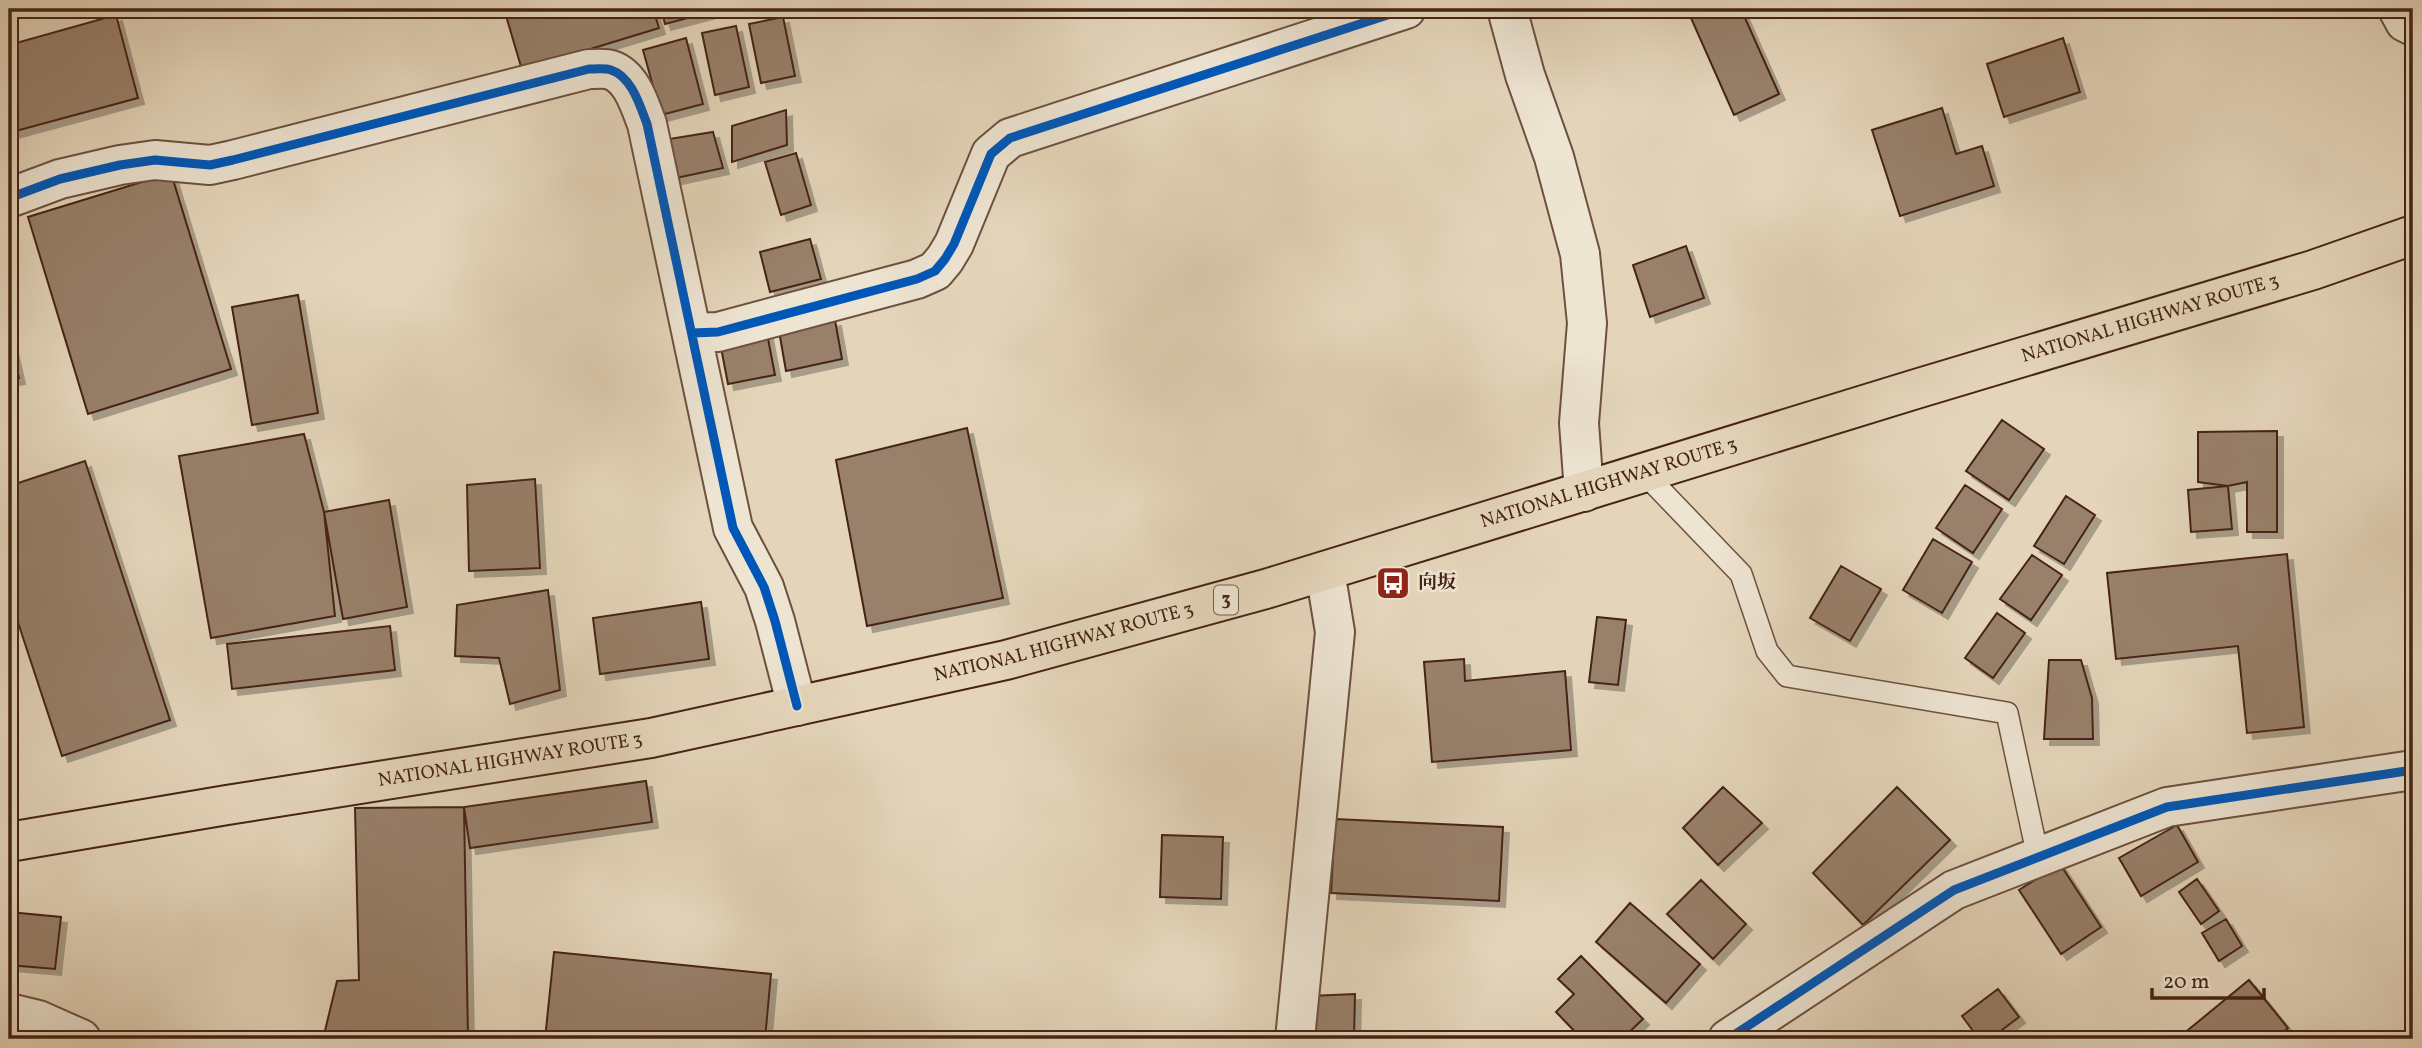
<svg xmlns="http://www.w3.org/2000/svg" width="2422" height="1048" font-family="Vollkorn,'Noto Serif JP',serif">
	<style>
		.building { fill: #98806b; stroke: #462315; stroke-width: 2; filter: url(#shadow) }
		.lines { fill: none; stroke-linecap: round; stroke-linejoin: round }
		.service-casing { stroke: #6e503e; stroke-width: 24 }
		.minor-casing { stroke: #6e503e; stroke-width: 42 }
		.tertiary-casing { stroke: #6e503e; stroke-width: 42 }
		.trunk-casing { stroke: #462315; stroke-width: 42 }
		.service { stroke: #ede4d2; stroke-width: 21 }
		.minor { stroke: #ede4d2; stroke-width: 38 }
		.tertiary { stroke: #ede4d2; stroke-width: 38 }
		.trunk { stroke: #e4d5ba; stroke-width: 38 }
		.cycleway-casing { stroke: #ede4d2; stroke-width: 13 }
		.cycleway { stroke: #0057b8; stroke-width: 9 }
		.labels { text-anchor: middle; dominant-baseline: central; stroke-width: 5; stroke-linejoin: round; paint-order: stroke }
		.shield { fill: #ede4d2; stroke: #785d4e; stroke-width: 2 }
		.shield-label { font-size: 18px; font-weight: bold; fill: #462315 }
		.street-label { font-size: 19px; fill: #462315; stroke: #ede4d2 }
		.poi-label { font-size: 19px; font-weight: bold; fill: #462315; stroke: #ede4d2; text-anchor: start }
	</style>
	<defs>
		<filter id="shadow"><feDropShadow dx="6" dy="6" stdDeviation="0" flood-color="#0004"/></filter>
	</defs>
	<rect width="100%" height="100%" fill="#e4d5ba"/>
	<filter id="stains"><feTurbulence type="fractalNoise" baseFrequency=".00286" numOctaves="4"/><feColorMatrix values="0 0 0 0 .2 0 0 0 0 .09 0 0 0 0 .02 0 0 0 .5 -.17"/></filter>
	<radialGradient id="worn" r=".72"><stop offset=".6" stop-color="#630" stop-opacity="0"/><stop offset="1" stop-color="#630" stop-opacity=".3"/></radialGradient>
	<path class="building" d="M504 9H653L659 28 522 70Z
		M661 9H718V10L665 24Z
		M1687 9H1741L1779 94 1734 115Z
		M116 15 138 98 12 132 9 119V45Z
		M783 17 795 76 761 83 749 24Z
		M736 26 749 87 715 95 702 33Z
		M686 38 703 104 661 115 643 50Z
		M2063 38 2080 92 2004 117 1987 64Z
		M1942 108 1956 154 1982 146 1994 186 1900 216 1872 130Z
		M786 110 787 145 732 162V126Z
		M713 132 723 168 667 180 669 139Z
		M796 153 811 205 781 215 765 162Z
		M171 173 231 369 88 414 28 217Z
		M810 239 821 279 770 292 760 252Z
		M1686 246 1704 298 1650 317 1633 265Z
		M298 295 318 413 252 425 232 307Z
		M835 320 842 359 786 371 779 331Z
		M765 323 775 375 728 384 718 332Z
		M9 334 19 378 9 380Z
		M2002 420 2044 449 2009 500 1966 471Z
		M967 428 1003 598 867 626 836 460Z
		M2277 431V532H2247V482L2228 486 2198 482V432Z
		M304 434 324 512 335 616 211 638 179 456Z
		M85 461 170 720 62 756 9 595V486Z
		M535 479 540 568 469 571 467 485Z
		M1965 485 2002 509 1973 553 1936 528Z
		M2228 486 2232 529 2191 532 2188 490Z
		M2066 496 2095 515 2064 564 2034 546Z
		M389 500 407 607 343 619 324 512Z
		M1933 539 1972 562 1942 613 1903 590Z
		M2287 554 2304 727 2247 733 2238 646 2116 659 2107 573Z
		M2032 555 2062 575 2031 620 2000 599Z
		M1841 566 1881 589 1850 641 1810 618Z
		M548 590 560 690 510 704 499 658 455 656 457 605Z
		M701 602 709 659 600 674 593 618Z
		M1997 613 2025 633 1993 678 1965 658Z
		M1597 617 1626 620 1618 685 1589 682Z
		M390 626 395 670 232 689 227 644Z
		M1464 659 1465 681 1565 671 1571 750 1432 762 1424 662Z
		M2049 660H2081L2092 698 2093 739H2044Z
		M646 781 652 822 470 848 464 807Z
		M1723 787 1762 823 1718 865 1683 828Z
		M1897 787 1950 840 1863 925 1813 873Z
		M464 807 468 1039H323L337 981 359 980 355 808Z
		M1335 819 1503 827 1499 901 1331 893Z
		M2177 825 2198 862 2141 896 2119 858Z
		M1162 835 1223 837 1221 899 1160 897Z
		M2060 864 2101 927 2061 954 2019 890Z
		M2197 879 2219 911 2201 924 2179 892Z
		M1701 880 1746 924 1713 959 1667 914Z
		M1630 903 1700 964 1666 1003 1596 942Z
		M9 912 61 917 55 969 9 965Z
		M2226 919 2242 946 2219 961 2202 933Z
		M554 952 771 974 765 1039H545Z
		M1581 956 1643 1019 1622 1039H1604L1597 1033 1591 1039H1582L1556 1012 1574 994 1558 979Z
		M2249 980 2288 1028 2275 1039H2177Z
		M1998 989 2019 1017 1990 1039H1979L1962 1016Z
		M1355 994 1354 1039H1310V996Z"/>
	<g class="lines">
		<g class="service-casing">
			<path id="service" d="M1644 473 1741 574 1767 651 1787 676 2007 713 2038 857"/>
		</g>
		<g class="minor-casing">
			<path id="minor" d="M1507 9 1525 75 1554 157 1580 254 1587 323 1579 423 1584 492
				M2398 9 2405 22 2413 26
				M9 198 60 179 120 165 155 160 210 165 233 160 589 69C595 69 605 68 611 70 632 77 640 106 647 124L733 528 764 587 775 621 797 706
				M692 333 718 332 917 279 935 271 945 259 954 244 991 154 1010 138 1406 9
				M9 1013 38 1020 81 1039
				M1295 1039 1335 632 1325 571"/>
		</g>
		<g class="tertiary-casing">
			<path id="tertiary" d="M1728 1039 1954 890 2167 807 2413 770"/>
		</g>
		<g class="trunk-casing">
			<g id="trunk">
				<path id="s1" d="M9 842 227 805 651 738 1006 660 1269 588 1916 389 2313 270 2413 235"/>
			</g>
		</g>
		<use href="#service" class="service"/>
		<use href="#minor" class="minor"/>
		<use href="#tertiary" class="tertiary"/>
		<use href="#trunk" class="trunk"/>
		<g class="cycleway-casing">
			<path id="cycleway" d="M9 198 60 179 120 165 155 160 210 165 233 160 589 69C595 69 605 68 611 70 632 77 640 106 647 124L733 528 764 587 775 621 797 706
				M692 333 718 332 917 279 935 271 945 259 954 244 991 154 1010 138 1406 9
				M1728 1039 1954 890 2167 807 2413 770"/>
		</g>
		<use href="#cycleway" class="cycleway"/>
	</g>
	<defs>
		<g id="bus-square" transform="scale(1.75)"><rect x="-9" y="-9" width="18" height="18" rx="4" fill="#8f2418" stroke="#ede4d2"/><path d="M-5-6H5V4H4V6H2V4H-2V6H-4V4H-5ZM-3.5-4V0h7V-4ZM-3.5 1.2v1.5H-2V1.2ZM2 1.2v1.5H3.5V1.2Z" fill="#fff"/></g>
	</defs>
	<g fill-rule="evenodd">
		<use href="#bus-square" x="1393" y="583"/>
	</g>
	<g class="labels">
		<rect class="shield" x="1214" y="585.5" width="24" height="29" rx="5"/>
		<g class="shield-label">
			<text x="1226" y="600">3</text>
		</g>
		<g class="street-label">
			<text stroke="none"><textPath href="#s1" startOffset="2208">NATIONAL HIGHWAY ROUTE 3</textPath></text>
			<text stroke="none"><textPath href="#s1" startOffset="1642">NATIONAL HIGHWAY ROUTE 3</textPath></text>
			<text stroke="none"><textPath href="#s1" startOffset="1074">NATIONAL HIGHWAY ROUTE 3</textPath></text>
			<text stroke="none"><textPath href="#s1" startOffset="508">NATIONAL HIGHWAY ROUTE 3</textPath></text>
		</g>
		<g class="poi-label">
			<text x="1418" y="583">向坂</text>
		</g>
	</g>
	<rect width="2422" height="1048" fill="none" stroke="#e4d5ba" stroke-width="35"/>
	<rect x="10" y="10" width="2401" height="1027" fill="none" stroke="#462315" stroke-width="3.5"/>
	<rect x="18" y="18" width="2387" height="1013" fill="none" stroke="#462315" stroke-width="2"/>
	<path d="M2152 988v10h112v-10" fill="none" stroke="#462315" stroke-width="3.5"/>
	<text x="2163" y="988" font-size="21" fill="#462315" stroke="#ede4d2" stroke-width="5" paint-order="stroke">20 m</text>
	<rect width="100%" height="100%" filter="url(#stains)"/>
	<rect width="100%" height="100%" fill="url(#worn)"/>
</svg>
